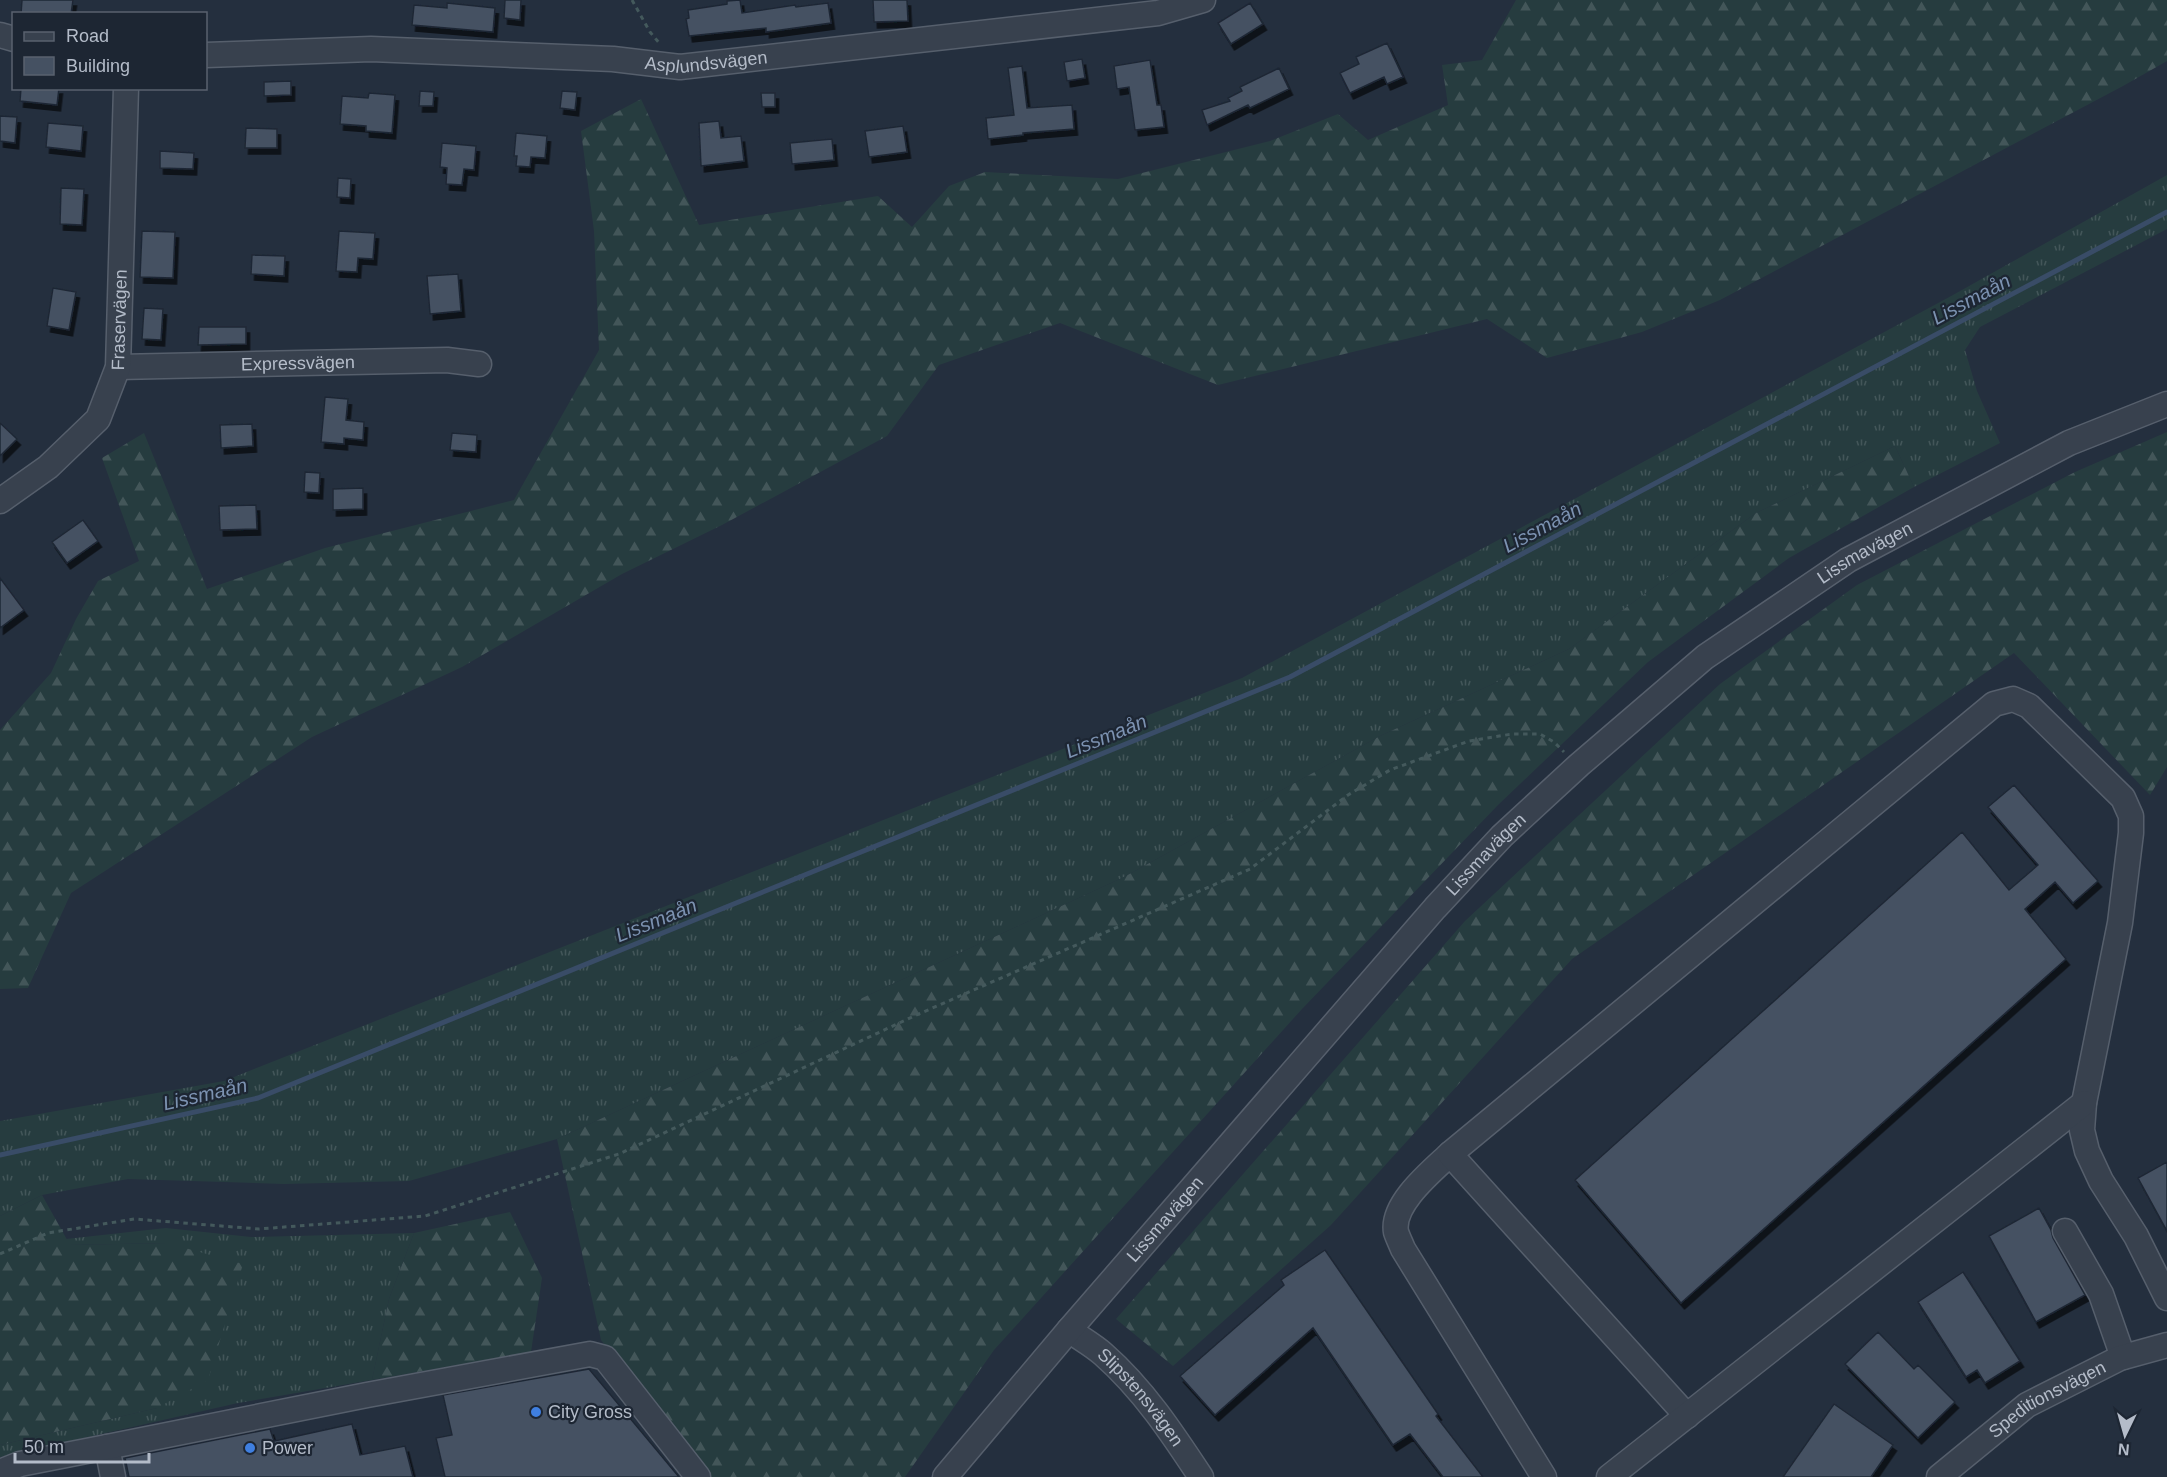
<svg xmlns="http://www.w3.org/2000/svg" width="2167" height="1477" font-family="Helvetica,sans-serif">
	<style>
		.grass { fill: url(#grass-tufts) }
		.forest { fill: url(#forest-firs) }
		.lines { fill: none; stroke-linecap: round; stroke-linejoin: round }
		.stream { stroke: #394c67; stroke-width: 5 }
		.building { fill: #455162; stroke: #1f2835; stroke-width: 1.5; filter: url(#shadow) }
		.minor-casing { stroke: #565f6c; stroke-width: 27 }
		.path { stroke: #44595c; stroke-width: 3; stroke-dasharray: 4.5 4.5; stroke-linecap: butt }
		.minor { stroke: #38414e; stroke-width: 24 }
		.shop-dot { fill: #3f7fe0; stroke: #1d2633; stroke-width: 2 }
		.labels { text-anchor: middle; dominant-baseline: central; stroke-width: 4.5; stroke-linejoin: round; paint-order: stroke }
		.street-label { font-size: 18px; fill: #b4bcc9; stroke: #1d2633 }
		.poi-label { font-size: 18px; fill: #b4bcc9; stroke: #1d2633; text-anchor: start }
		.water-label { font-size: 20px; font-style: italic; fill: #7c92b1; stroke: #1d2633 }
	</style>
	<defs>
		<pattern id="grass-tufts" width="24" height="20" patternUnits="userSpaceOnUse" patternTransform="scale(1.5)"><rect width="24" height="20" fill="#263c3f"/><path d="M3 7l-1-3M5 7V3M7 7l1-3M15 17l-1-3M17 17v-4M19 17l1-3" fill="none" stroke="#435659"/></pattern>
		<pattern id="forest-firs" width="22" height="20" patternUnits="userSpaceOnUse" patternTransform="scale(1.5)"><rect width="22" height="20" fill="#263c3f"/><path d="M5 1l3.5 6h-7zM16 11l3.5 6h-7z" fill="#435659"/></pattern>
		<filter id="shadow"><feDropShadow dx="3.5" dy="6" stdDeviation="0" flood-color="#0009"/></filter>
	</defs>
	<rect width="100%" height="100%" fill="#242f3e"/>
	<path class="grass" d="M2167 175V229L1980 327 1965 350 1977 391 2000 443 1914 487 1895 446 1756 513 1569 649 1380 736 1124 877 557 1139 409 1181 284 1184 128 1179 42 1195 0 1216V1121L224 1081 1242 678 1953 295Z
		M166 1228 251 1237 414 1233 389 1299 372 1380 238 1403 0 1457V1445L157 1408 167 1243 69 1245 66 1239Z"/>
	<path class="forest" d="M1516 0H2167V61L2123 86 1720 300 1642 332 1547 358 1487 319 1218 385 1060 323 939 365 887 436 722 525 622 574 462 667 312 737 71 893 28 988 0 989V730L51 673 76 619 98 581 139 561 102 458 144 433 207 589 325 548 514 500 599 350 594 231 581 131 641 99 699 225 878 196 912 227 949 186 985 172 1118 179 1270 141 1338 114 1368 140 1448 105 1442 65 1482 60Z
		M2167 432V767L2150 795 2014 653 1572 959 1331 1225 1173 1366 1116 1319 1465 921 1720 684 1857 585 2075 472Z
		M1895 446 1914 487 1789 558 1648 662 1498 805 1302 1009 994 1350 905 1477H710L601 1340 557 1139 1124 877 1380 736 1569 649 1756 513Z
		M42 1195 70 1245 167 1243 243 1264 208 1380 157 1408 0 1445V1216Z
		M510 1212 542 1278 531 1352 372 1380 389 1299 414 1233Z"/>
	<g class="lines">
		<path class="stream" d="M0 1155 258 1098 1290 677 2167 212"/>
	</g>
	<path class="building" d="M22 0H73L71 14H21Z
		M505 0H521L520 20 504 18Z
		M740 0 742 13 795 5 796 7 828 3 831 23 766 32V28L689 36 686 19 689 18 688 10 727 4V1Z
		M873 0H907L908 21 874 22Z
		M447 3 495 8 493 32 412 25 414 5 447 8Z
		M1250 3 1263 24 1231 44 1218 23Z
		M1387 43 1403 77 1387 84 1384 77 1350 93 1340 73 1359 64 1356 57Z
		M1082 59 1085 78 1067 81 1064 62Z
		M1150 60 1157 105H1161L1164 127 1135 130 1129 87 1117 89 1114 66Z
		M1022 66 1027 108 1072 105 1074 129 1023 133V135L988 139 986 118 1014 115 1008 68Z
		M1279 68 1289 89 1250 108 1248 105 1207 125 1202 110 1230 101 1228 98 1242 91 1240 87Z
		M291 81V95L264 96V82Z
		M21 88H59L57 105 20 101Z
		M420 91 434 92 433 106H419Z
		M562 91 577 92 575 110 560 108Z
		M369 93 395 95 392 133 366 131V126L340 124 342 96 368 98Z
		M761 93H775V107H762Z
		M0 116 17 117 15 143 0 141Z
		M719 121 721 138 741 136 744 161 701 166 699 123Z
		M48 123 83 126 81 151 46 147Z
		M903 126 907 152 869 157 865 131Z
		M246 128 277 129V148H245Z
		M516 133 547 136 545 158 531 157 530 167 516 166 517 156H514Z
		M832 139 834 160 792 164 790 143Z
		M442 143 476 146 474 170 464 169 462 185 446 184 447 168 440 167Z
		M160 151 194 153 193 169 160 168Z
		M338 178 351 179 350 198 337 197Z
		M61 188 84 189 82 225 60 224Z
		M142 231 175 232 173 278 140 277Z
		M339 231 375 233 373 259 358 258 357 272 336 271Z
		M252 255 285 256 284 276 251 274Z
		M458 274 461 311 430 314 427 276Z
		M53 288 76 292 69 330 47 326Z
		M144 308 163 309 161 340 142 339Z
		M199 327H246V344L198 345Z
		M325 397 348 399 346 420 364 422 363 440 344 438V444L321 442Z
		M0 423 17 439 0 456Z
		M252 424 253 446 221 448 220 425Z
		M452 433 477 435 476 452 450 450Z
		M305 472 320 473 319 493 304 492Z
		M363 488V509L333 510V489Z
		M256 505 257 529 220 530 219 506Z
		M83 520 98 541 67 563 52 542Z
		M0 578 24 610 0 628Z
		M2014 785 2098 881 2073 903 2055 882 2025 909 2066 959 1681 1303 1575 1180 1962 832 2009 890 2038 865 1988 807Z
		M2167 1162V1231L2138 1178Z
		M2039 1208 2051 1230 2053 1238 2085 1295 2036 1322 1989 1236Z
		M1325 1250 1438 1414 1436 1416 1483 1477H1443L1410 1434 1393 1445 1313 1328 1215 1415 1180 1376 1284 1285 1281 1280Z
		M1963 1272 2020 1361 1985 1383 1977 1370 1966 1377 1918 1302Z
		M1878 1332 1914 1369 1918 1365 1955 1402 1918 1438 1845 1364Z
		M589 1369 679 1477H445L436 1438 452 1435 443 1395Z
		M1834 1404 1893 1445 1871 1477H1783Z
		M352 1424 360 1455 405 1446 413 1477H129L125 1458 270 1429 274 1441Z"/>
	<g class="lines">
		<g class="minor-casing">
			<g id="minor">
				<path d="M0 35 14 39"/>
				<path id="s1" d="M206 55 371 49 613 59 680 67 1158 13 1203 0"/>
				<path id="s2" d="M118 367 447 360 479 364"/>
				<path id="s3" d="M0 501 48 467 98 419 118 367 126 88"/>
				<path d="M1450 1154C1432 1171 1391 1204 1396 1232 1398 1238 1401 1244 1403 1249L1544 1477"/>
				<path d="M2065 1231 2101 1294 2123 1357"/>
				<path id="s4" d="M1069 1330C1080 1338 1093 1345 1103 1354 1143 1389 1172 1433 1201 1477"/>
				<path d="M1687 1416 1450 1154 1994 704 2013 699 2029 706 2123 798 2131 816V833L2120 923 2084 1103 2082 1130 2087 1151 2101 1181 2136 1236 2167 1298"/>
				<path d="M107 1447 113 1477"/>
				<path d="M0 1472 20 1464 107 1447 367 1395 590 1354 605 1358 698 1477"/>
				<path id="s5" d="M945 1477 1069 1330 1435 908 1502 836 1579 765 1705 657 1848 560 2069 443 2167 404"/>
				<path d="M1609 1477 2084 1103"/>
				<path id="s6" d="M1939 1477 2027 1405 2120 1358 2167 1345"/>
			</g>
		</g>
		<path class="path" d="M632 0 650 32 660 44
			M0 1254 48 1233 134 1219 259 1229 425 1216 619 1154 912 1017 1250 869 1348 795 1390 770 1469 741 1512 734H1540L1554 742 1564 752"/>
		<use href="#minor" class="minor"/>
	</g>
	<g class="shop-dot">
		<circle cx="536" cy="1412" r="6"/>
		<circle cx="250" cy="1448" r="6"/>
	</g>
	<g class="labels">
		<g class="street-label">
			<text stroke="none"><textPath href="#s1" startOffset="501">Asplundsvägen</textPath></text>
			<text stroke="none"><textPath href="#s3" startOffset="231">Fraservägen</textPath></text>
			<text stroke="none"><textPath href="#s2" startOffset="180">Expressvägen</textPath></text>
			<text stroke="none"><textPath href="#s5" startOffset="1311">Lissmavägen</textPath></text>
			<text stroke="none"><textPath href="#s5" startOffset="825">Lissmavägen</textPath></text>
			<text stroke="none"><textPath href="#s5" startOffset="339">Lissmavägen</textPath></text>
			<text stroke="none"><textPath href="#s4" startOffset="99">Slipstensvägen</textPath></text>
			<text stroke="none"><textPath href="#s6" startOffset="134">Speditionsvägen</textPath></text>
		</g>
		<g class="poi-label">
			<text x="548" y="1412">City Gross</text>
			<text x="262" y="1448">Power</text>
		</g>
		<g class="water-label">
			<text transform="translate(1971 299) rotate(-28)">Lissmaån</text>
			<text transform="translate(1542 527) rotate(-28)">Lissmaån</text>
			<text transform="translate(1106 736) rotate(-22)">Lissmaån</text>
			<text transform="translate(656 920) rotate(-22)">Lissmaån</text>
			<text transform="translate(205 1094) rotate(-13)">Lissmaån</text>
		</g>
	</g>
	<rect x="12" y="12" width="195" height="78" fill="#1d2633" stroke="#59626f" stroke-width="1.5"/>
	<rect x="24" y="32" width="30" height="9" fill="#38414e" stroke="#59626f" stroke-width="1.5"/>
	<text x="66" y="42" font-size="18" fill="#b4bcc9">Road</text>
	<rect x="24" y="57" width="30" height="18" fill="#455162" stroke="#59626f" stroke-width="1.5"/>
	<text x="66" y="72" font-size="18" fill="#b4bcc9">Building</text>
	<g transform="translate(2125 1435) rotate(185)" stroke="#1d2633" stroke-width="4.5" paint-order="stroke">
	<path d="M0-4.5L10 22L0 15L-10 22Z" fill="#b4bcc9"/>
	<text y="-9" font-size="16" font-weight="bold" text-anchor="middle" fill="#b4bcc9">N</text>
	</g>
	<path d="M15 1453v9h134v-9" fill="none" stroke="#b4bcc9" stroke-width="3"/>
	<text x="24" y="1453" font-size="18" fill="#b4bcc9" stroke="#1d2633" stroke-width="4.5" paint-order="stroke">50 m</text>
</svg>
